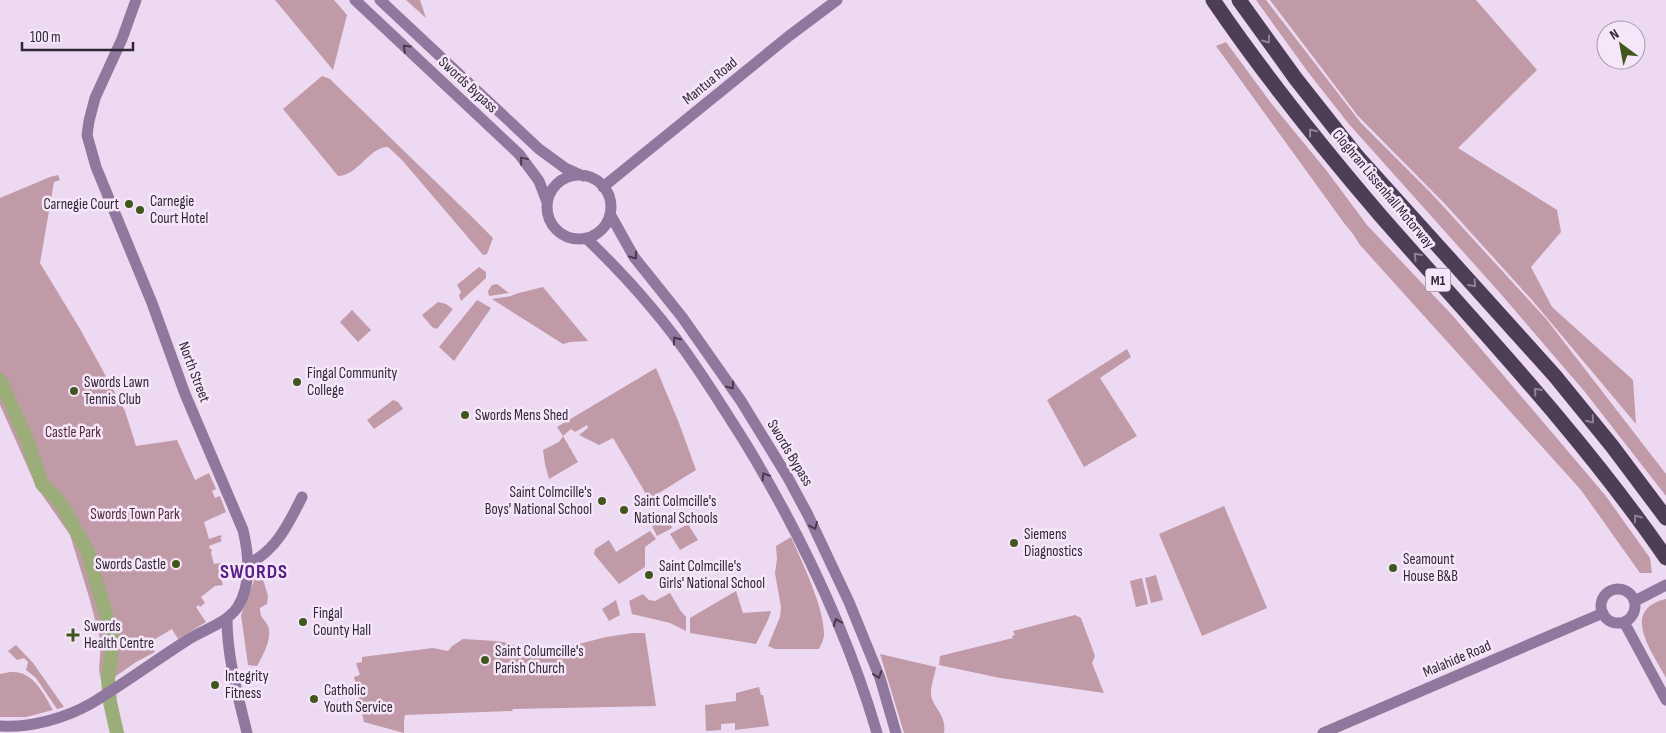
<svg xmlns="http://www.w3.org/2000/svg" width="1666" height="733" font-family="'Sofia Sans Condensed',sans-serif">
	<style>
		.green { fill: #c09aa7 }
		.lines { fill: none; stroke-linecap: round; stroke-linejoin: round }
		.river { stroke: #9bae79; stroke-width: 14 }
		.secondary { stroke: #90779d; stroke-width: 11 }
		.highway { stroke: #4d3e56; stroke-width: 15 }
		.oneway { stroke: #918197 }
		.oneway2 { stroke: #483b4f }
		.poi-dot { fill: #41561c; stroke: #f6e6f9; stroke-width: 2 }
		.labels { text-anchor: middle; dominant-baseline: central; stroke-width: 5; stroke-linejoin: round; paint-order: stroke }
		.shield { fill: #f6e6f9; stroke: #6b6070; stroke-width: 1 }
		.shield-label { font-size: 14px; font-weight: bold; fill: #302735 }
		.street-label { font-size: 15px; fill: #302735; stroke: #f6e6f9 }
		.poi-label { font-size: 15px; fill: #302735; stroke: #f6e6f9; text-anchor: start }
		.park-label { font-size: 15px; fill: #532a38; stroke: #f6e6f9 }
		.district-label { font-size: 20px; font-weight: bold; letter-spacing: 1px; fill: #572084; stroke: #f6e6f9 }
	</style>
	<rect width="100%" height="100%" fill="#edd9f1"/>
	<path class="green" d="M275 0H334L347 15 333 70Z
		M406 0H420L426 18Z
		M1256 0H1266L1361 123 1431 193 1547 320 1666 474V496L1585 392 1500 293 1348 123 1308 72Z
		M1270 0H1476L1537 70 1458 148 1557 210 1561 232 1531 267 1552 307 1633 380 1636 424 1532 300 1445 204 1358 116Z
		M1226 42 1271 103 1326 170 1367 225 1453 316 1605 495 1650 558 1652 573H1640L1581 490 1360 245 1353 234 1344 223 1216 46Z
		M322 76 330 79 337 86 468 213 493 238 487 254 483 255 402 160 388 147C370 146 358 176 338 176L283 109Z
		M58 175 60 180 54 182 40 263 80 329 125 411 136 446 177 440 195 480 209 473 216 489 212 491 215 498 220 496 226 512 204 522 209 539 221 535 222 537 220 538 222 541 209 546 210 549H212L211 553 214 564 221 563 223 570 219 571 223 585 215 586 201 597 205 603 200 607 199 605 196 607 206 622 178 639 172 629 150 642 155 652 136 662 106 683 101 680 99 670 101 642 89 597 70 535 36 486 0 405V198L50 177Z
		M479 267 486 272V278L461 301 459 295 461 292 457 285Z
		M497 284 509 293 489 296 488 291 492 285Z
		M543 287 588 341 570 342 563 344 492 299 511 296C519 292 533 290 543 287Z
		M477 300 491 308 454 361 439 347Z
		M438 302 446 304 453 309 437 329 432 327 422 315Z
		M352 310 371 330 358 342 340 322Z
		M1127 349 1131 357 1100 378 1137 436 1084 467 1047 400Z
		M656 368 679 423 696 470 649 499 613 438 599 445 579 435 588 428 587 425 575 432 571 429 563 436 578 462 549 479 545 464 543 450 559 442 563 436 557 427Z
		M393 400 398 402 403 409 374 429 367 420Z
		M1224 506 1267 608 1202 636 1159 534Z
		M670 516 674 524 671 525 672 528 657 536 652 526Z
		M688 524 698 540 680 550 670 534Z
		M650 531 656 539 645 547V567L619 584 594 554 595 549 609 540 616 552Z
		M791 537C802 562 824 607 824 634 824 639 821 645 819 649H775L768 646 780 617 781 607 775 573 777 559 776 546Z
		M1156 575 1163 600 1151 603 1145 578Z
		M262 576 268 596 267 604 260 608C260 619 264 618 268 626 273 638 262 657 257 666L248 665 241 615 255 578Z
		M1142 578 1148 604 1136 607 1130 581Z
		M736 591 743 613 771 611 768 620 756 644 690 633V618Z
		M670 593 680 610 686 617V631L670 623 632 614 629 601 643 594 649 600 655 601Z
		M1666 599V678C1653 653 1619 610 1666 599Z
		M616 600 620 615 609 621 602 609Z
		M1075 615 1081 618 1095 656 1092 663 1104 693 1000 678 939 665 940 656 1013 638 1012 636 1015 635 1013 631Z
		M633 633H645L656 706 513 709 512 711 405 715 404 720V733L364 722 354 677 360 675 356 663 362 662V657L433 648 448 651 452 646 463 639 496 641 508 643 528 651 544 653 606 637Z
		M16 645 33 663 64 707 57 709 36 678 26 670 28 662 24 658 17 660 8 651Z
		M880 654 936 667C935 674 930 689 931 695 933 708 947 715 944 733H904Z
		M10 672C33 670 43 693 53 710L26 717H0V674Z
		M759 687 761 695H763L769 726 735 730V723L721 724V730L706 731 705 705 736 701V693Z"/>
	<g class="lines">
		<path class="river" d="M0 380 27 440 42 484 60 502 87 550 111 631 112 648 108 679 110 702 117 733"/>
		<path class="secondary" d="M355 0 519 154 539 181 547 202
			M380 0 539 149 565 168 583 176
			M547 207a32 32 0 1 1 64 0a32 32 0 1 1-64 0Z
			M603 187 789 36 837 0
			M610 214 634 257 682 317 741 401 787 476 808 515 849 602 880 678 896 733
			M586 238C609 260 631 283 651 307 687 349 717 398 746 444 801 535 847 631 877 733
			M248 564C276 551 289 523 302 497
			M1601 606a17 17 0 1 1 34 0a17 17 0 1 1-34 0Z
			M1635 601 1666 585
			M227 619C227 657 238 696 247 733
			M1624 622 1666 700
			M0 726C31 728 66 718 92 703 125 683 156 660 189 639 205 629 225 624 237 608 252 585 249 555 243 530L185 394 152 303 96 167 87 135 89 121 95 98 122 39 136 0
			M1323 733 1603 613"/>
		<path class="highway" d="M1213 0C1264 75 1321 146 1380 215 1478 327 1581 434 1666 558
			M1239 0 1296 79 1356 155 1555 376 1612 446 1666 518"/>
	</g>
	<defs><path id="oneway-chevron" d="M-2-3.5L2.5 0L-2 3.5" fill="none" stroke-width="1.6" stroke-linecap="round" stroke-linejoin="round" transform="scale(1.25)"/></defs>
	<g class="oneway">
		<use href="#oneway-chevron" transform="translate(1267 40) rotate(54)"/>
		<use href="#oneway-chevron" transform="translate(1312 132) rotate(-128)"/>
		<use href="#oneway-chevron" transform="translate(1417 256) rotate(-132)"/>
		<use href="#oneway-chevron" transform="translate(1473 284) rotate(48)"/>
		<use href="#oneway-chevron" transform="translate(1537 391) rotate(-132)"/>
		<use href="#oneway-chevron" transform="translate(1591 420) rotate(51)"/>
		<use href="#oneway-chevron" transform="translate(1637 518) rotate(-126)"/>
	</g>
	<g class="oneway2">
		<use href="#oneway-chevron" transform="translate(406 48) rotate(-137)"/>
		<use href="#oneway-chevron" transform="translate(523 160) rotate(-130)"/>
		<use href="#oneway-chevron" transform="translate(634 256) rotate(55)"/>
		<use href="#oneway-chevron" transform="translate(676 340) rotate(-126)"/>
		<use href="#oneway-chevron" transform="translate(731 386) rotate(55)"/>
		<use href="#oneway-chevron" transform="translate(765 476) rotate(-121)"/>
		<use href="#oneway-chevron" transform="translate(814 526) rotate(65)"/>
		<use href="#oneway-chevron" transform="translate(837 622) rotate(-112)"/>
		<use href="#oneway-chevron" transform="translate(878 675) rotate(70)"/>
	</g>
	<g class="poi-dot">
		<circle cx="129" cy="204" r="5"/>
		<circle cx="140" cy="210" r="5"/>
		<circle cx="297" cy="382" r="5"/>
		<circle cx="74" cy="391" r="5"/>
		<circle cx="465" cy="415" r="5"/>
		<circle cx="602" cy="501" r="5"/>
		<circle cx="624" cy="510" r="5"/>
		<circle cx="1014" cy="543" r="5"/>
		<circle cx="176" cy="564" r="5"/>
		<circle cx="1393" cy="568" r="5"/>
		<circle cx="649" cy="575" r="5"/>
		<circle cx="303" cy="622" r="5"/>
		<path d="M70.5 627.5h5v5h5v5h-5v5h-5v-5h-5v-5h5z"/>
		<circle cx="485" cy="660" r="5"/>
		<circle cx="215" cy="685" r="5"/>
		<circle cx="314" cy="699" r="5"/>
	</g>
	<g class="labels">
		<rect class="shield" x="1425.5" y="268.5" width="25" height="23" rx="4"/>
		<g class="shield-label">
			<text x="1438" y="280">M1</text>
		</g>
		<g class="street-label">
			<text transform="translate(710 81) rotate(-39)">Mantua Road</text>
			<text transform="translate(468 85) rotate(43)">Swords Bypass</text>
			<text transform="translate(1383 189) rotate(50)">Cloghran Lissenhall Motorway</text>
			<text transform="translate(194 372) rotate(69)">North Street</text>
			<text transform="translate(790 453) rotate(59)">Swords Bypass</text>
			<text transform="translate(1457 659) rotate(-23)">Malahide Road</text>
		</g>
		<g class="poi-label">
			<text x="150" y="201">Carnegie<tspan x="150" dy="17">Court Hotel</tspan></text>
			<text x="119" y="204" text-anchor="end">Carnegie Court</text>
			<text x="307" y="373">Fingal Community<tspan x="307" dy="17">College</tspan></text>
			<text x="84" y="382">Swords Lawn<tspan x="84" dy="17">Tennis Club</tspan></text>
			<text x="475" y="415">Swords Mens Shed</text>
			<text x="592" y="492" text-anchor="end">Saint Colmcille's<tspan x="592" dy="17">Boys' National School</tspan></text>
			<text x="634" y="501">Saint Colmcille's<tspan x="634" dy="17">National Schools</tspan></text>
			<text x="1024" y="534">Siemens<tspan x="1024" dy="17">Diagnostics</tspan></text>
			<text x="1403" y="559">Seamount<tspan x="1403" dy="17">House B&amp;B</tspan></text>
			<text x="166" y="564" text-anchor="end">Swords Castle</text>
			<text x="659" y="566">Saint Colmcille's<tspan x="659" dy="17">Girls' National School</tspan></text>
			<text x="313" y="613">Fingal<tspan x="313" dy="17">County Hall</tspan></text>
			<text x="84" y="626">Swords<tspan x="84" dy="17">Health Centre</tspan></text>
			<text x="495" y="651">Saint Columcille's<tspan x="495" dy="17">Parish Church</tspan></text>
			<text x="225" y="676">Integrity<tspan x="225" dy="17">Fitness</tspan></text>
			<text x="324" y="690">Catholic<tspan x="324" dy="17">Youth Service</tspan></text>
		</g>
		<g class="park-label">
			<text x="73" y="432">Castle Park</text>
			<text x="135" y="514">Swords Town Park</text>
		</g>
		<g class="district-label">
			<text x="254" y="572">SWORDS</text>
		</g>
	</g>
	<g transform="translate(1621 45) rotate(328)"><circle r="24" fill="#f6e6f9" stroke="#a79aab"/>
	<path d="M0-4L9 19L0 12L-9 19Z" fill="#41561c"/>
	<text y="-8" font-size="14" font-weight="bold" text-anchor="middle" fill="#302735">N</text>
	</g>
	<path d="M22 42v8h111v-8" fill="none" stroke="#302735" stroke-width="2.5"/>
	<text x="30" y="42" font-size="15" fill="#302735" stroke="#f6e6f9" stroke-width="4" paint-order="stroke">100 m</text>
</svg>
